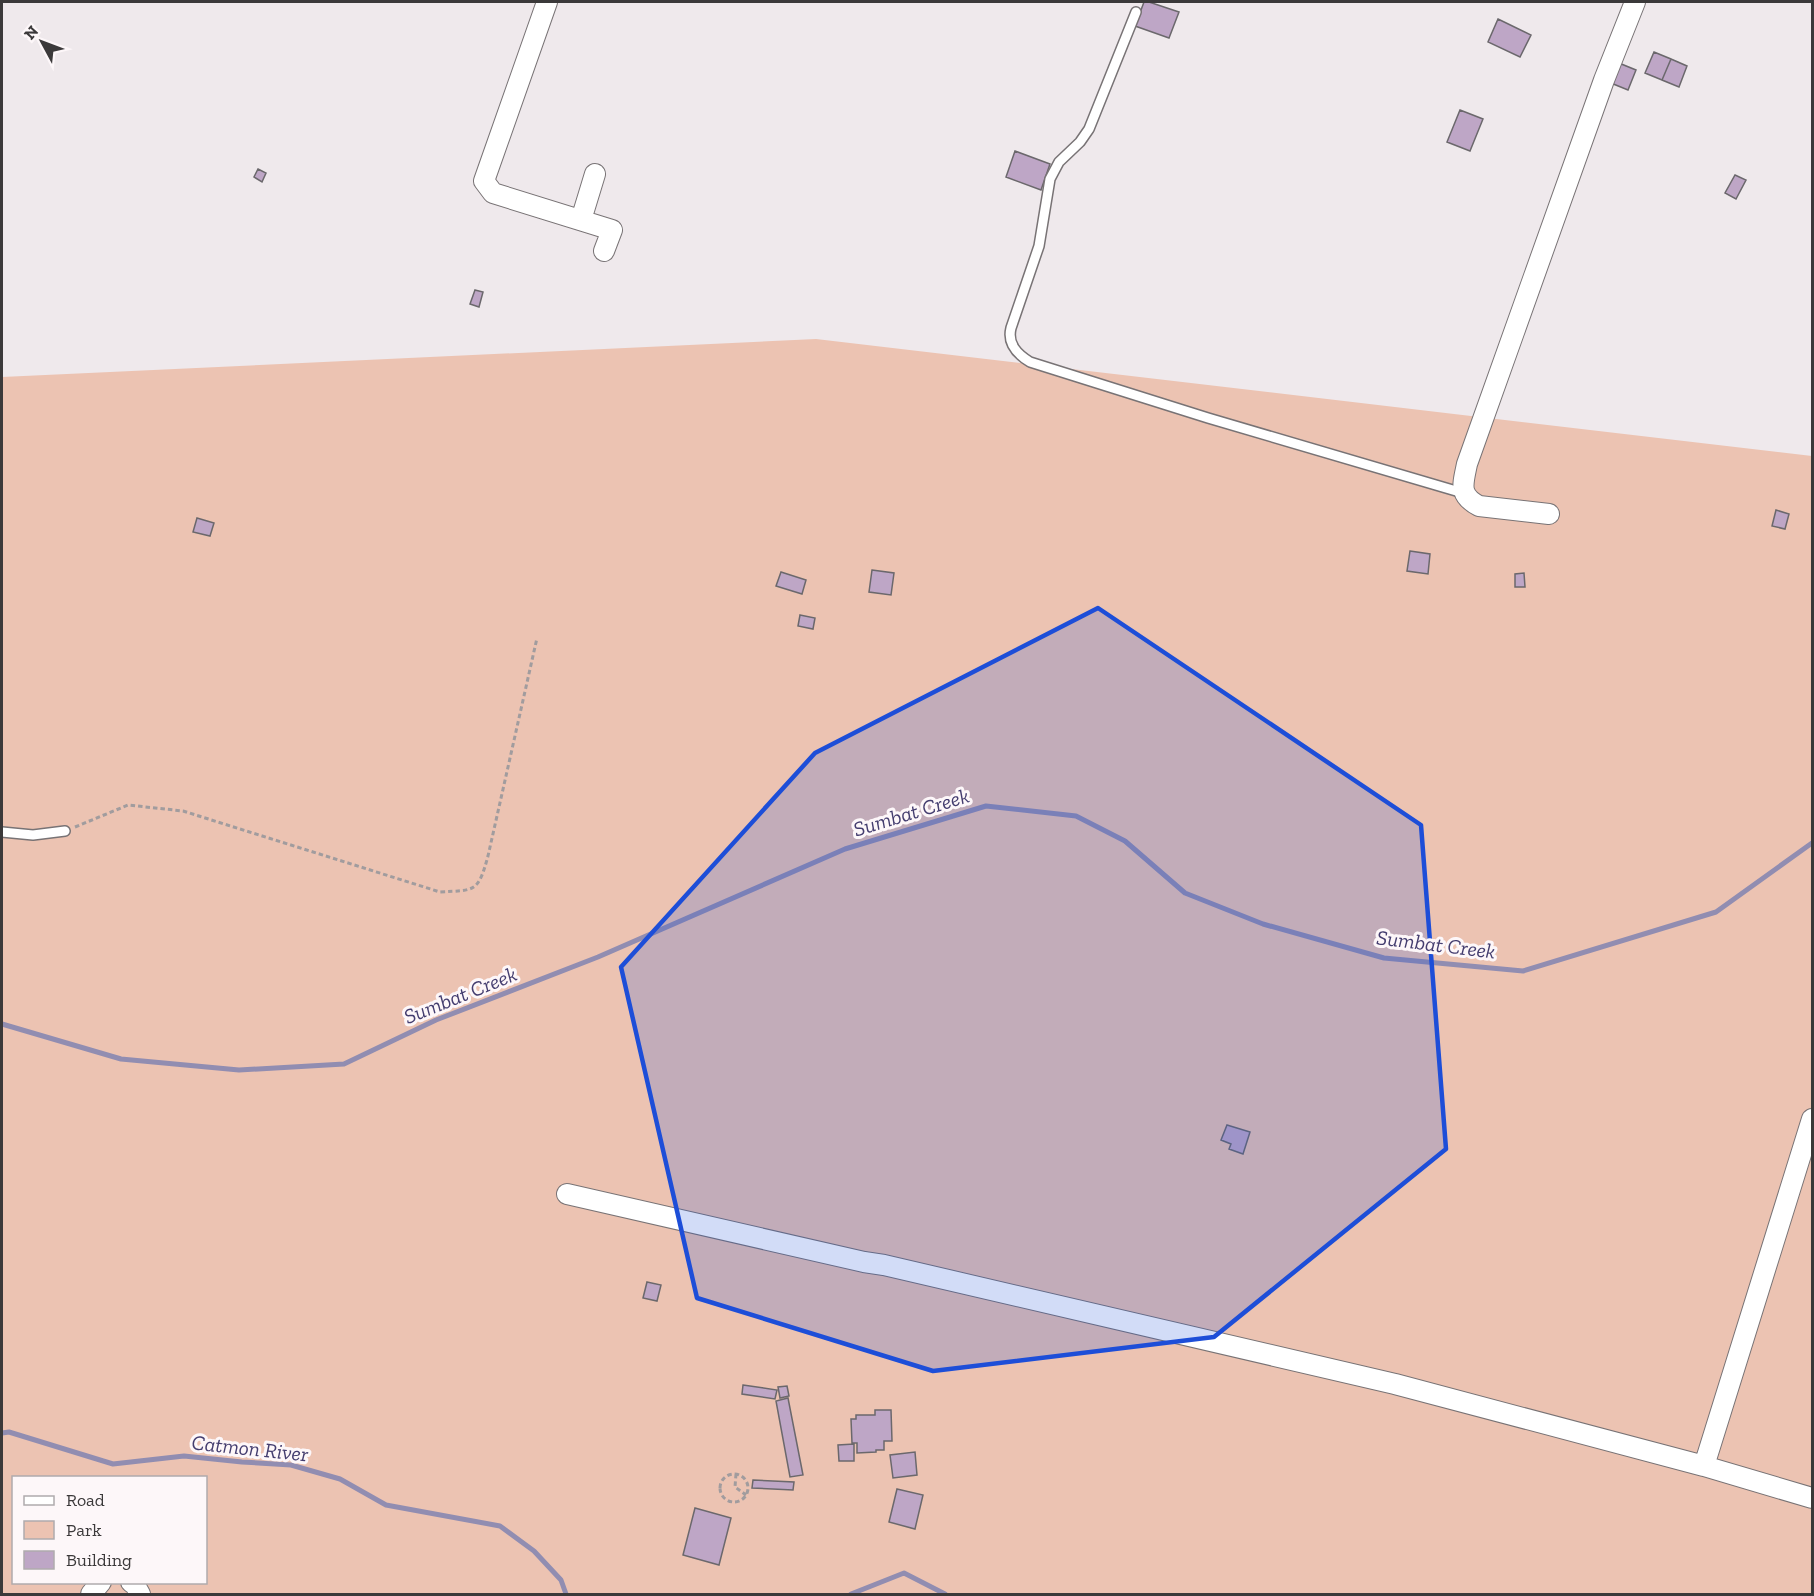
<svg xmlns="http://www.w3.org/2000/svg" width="1814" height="1596" font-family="'Zilla Slab',serif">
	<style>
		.green { fill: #ecc3b2; fill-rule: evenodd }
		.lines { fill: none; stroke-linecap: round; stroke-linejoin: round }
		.stream { stroke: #918db1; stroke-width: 5 }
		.building { fill: #bea6c6; stroke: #6b686c; stroke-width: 1.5 }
		.service-casing { stroke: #787375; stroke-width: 12 }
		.minor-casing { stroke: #787375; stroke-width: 22 }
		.path { stroke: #a19c9e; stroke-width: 3; stroke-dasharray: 4.5 3; stroke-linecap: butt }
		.service { stroke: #fff; stroke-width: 9 }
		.minor { stroke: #fff; stroke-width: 20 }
		.marked { fill: #1d4ed8; fill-opacity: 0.2; stroke: #1d4ed8; stroke-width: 4.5; stroke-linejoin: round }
		.labels { text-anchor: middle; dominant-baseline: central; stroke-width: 6; stroke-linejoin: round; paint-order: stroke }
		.water-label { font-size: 21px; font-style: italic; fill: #443d6f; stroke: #fdf7f9 }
	</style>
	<rect width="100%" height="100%" fill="#efe9ec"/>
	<path class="green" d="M816 339 1812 456V1594H2V377ZM14 1478H206V1582H14Z"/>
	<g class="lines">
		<path class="stream" d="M2 1024 121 1059 239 1070 344 1064 436 1020 598 957 845 849 986 806 1076 816 1125 841 1185 893 1263 924 1384 958 1523 971 1716 912 1812 843
			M2 1433 9 1432 113 1464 184 1456 242 1462 291 1465 340 1479 386 1505 500 1526 534 1551 561 1580 566 1594
			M851 1594 904 1573 945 1594"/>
	</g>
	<path class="building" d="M1144 2H1149L1179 12 1169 38 1135 26Z
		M1498 19 1531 35 1520 57 1488 42Z
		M1654 52 1671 59 1662 80 1645 73Z
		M1671 59 1687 66 1679 87 1662 80Z
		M1614 61 1636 70 1628 90 1606 81Z
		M1460 110 1483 119 1470 151 1447 142Z
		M1015 151 1050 164 1041 190 1006 177Z
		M258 169 266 173 262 182 254 177Z
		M1735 175 1746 180 1736 199 1725 193Z
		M475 290 483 292 479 307 470 304Z
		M1776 510 1789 514 1785 529 1772 526Z
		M197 518 214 523 210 536 193 532Z
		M1410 551 1430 554 1428 574 1407 571Z
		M872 570 894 573 891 595 869 592Z
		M781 572 806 580 802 594 776 586Z
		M1524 573 1525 587H1515V574Z
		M800 615 815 618 813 629 798 626Z
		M1227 1125 1250 1132 1243 1154 1229 1149 1231 1144 1221 1140Z
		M647 1282 661 1285 657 1301 643 1298Z
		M743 1385 777 1390 775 1399 742 1394Z
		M787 1386 789 1396 780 1398 778 1387Z
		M788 1398 803 1475 790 1477 776 1401Z
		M875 1410H891L892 1441H884V1450H876V1452L857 1453V1443H852L851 1419H856V1415H875Z
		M854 1444V1461H839L838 1445Z
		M915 1452 917 1475 893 1478 890 1455Z
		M753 1480 794 1482 793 1490 752 1488Z
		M897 1489 923 1495 915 1529 889 1522Z
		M695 1508 731 1518 719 1565 683 1555Z"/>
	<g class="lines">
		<g class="service-casing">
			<path id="service" d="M1136 12 1089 129 1080 142 1059 162 1050 179 1039 246 1011 328C1007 344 1017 354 1030 362L1208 418 1463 493
				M2 832 33 835 65 831"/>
		</g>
		<g class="minor-casing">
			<path id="minor" d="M547 2 484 181 493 193 612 230 604 251
				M581 220 595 174
				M1549 514 1479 506C1458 495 1463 484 1467 464L1604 80 1635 2
				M567 1194 864 1262 884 1265 1395 1384 1704 1466 1812 1498
				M1704 1466 1812 1119
				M131 1582 135 1585 140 1594
				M91 1594 101 1582"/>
		</g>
		<path class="path" d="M75 827 128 805 183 811 440 892C475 890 478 893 488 856L537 638
			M720 1488a14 14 0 1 1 28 0a14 14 0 1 1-28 0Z
			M736 1474 735 1487 746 1495"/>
		<use href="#service" class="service"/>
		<use href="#minor" class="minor"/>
	</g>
	<path class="marked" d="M1098 608 1421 825 1446 1149 1214 1337 933 1371 697 1298 621 967 815 753Z"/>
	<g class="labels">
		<g class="water-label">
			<text transform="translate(911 812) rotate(-17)">Sumbat Creek</text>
			<text transform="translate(1436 944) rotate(7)">Sumbat Creek</text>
			<text transform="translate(460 995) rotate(-22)">Sumbat Creek</text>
			<text transform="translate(250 1448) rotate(6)">Catmon River</text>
		</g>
	</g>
	<rect width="1814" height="1596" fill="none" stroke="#3b393a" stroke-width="6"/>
	<rect x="12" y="1476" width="195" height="108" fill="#fdf7f9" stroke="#afabad" stroke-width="1.5"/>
	<rect x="24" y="1496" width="30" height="9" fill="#ffffff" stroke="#afabad" stroke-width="1.5"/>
	<text x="66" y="1506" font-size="18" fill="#3b393a">Road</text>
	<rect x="24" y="1521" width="30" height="18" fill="#ecc3b2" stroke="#afabad" stroke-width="1.5"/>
	<text x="66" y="1536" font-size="18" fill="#3b393a">Park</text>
	<rect x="24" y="1551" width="30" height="18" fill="#bea6c6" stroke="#afabad" stroke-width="1.5"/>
	<text x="66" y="1566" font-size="18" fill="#3b393a">Building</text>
	<g transform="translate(42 42) rotate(311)" stroke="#fdf7f9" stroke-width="4.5" paint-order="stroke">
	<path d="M0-4.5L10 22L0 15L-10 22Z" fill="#3b393a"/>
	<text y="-9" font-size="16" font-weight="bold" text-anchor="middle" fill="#3b393a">N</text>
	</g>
</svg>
